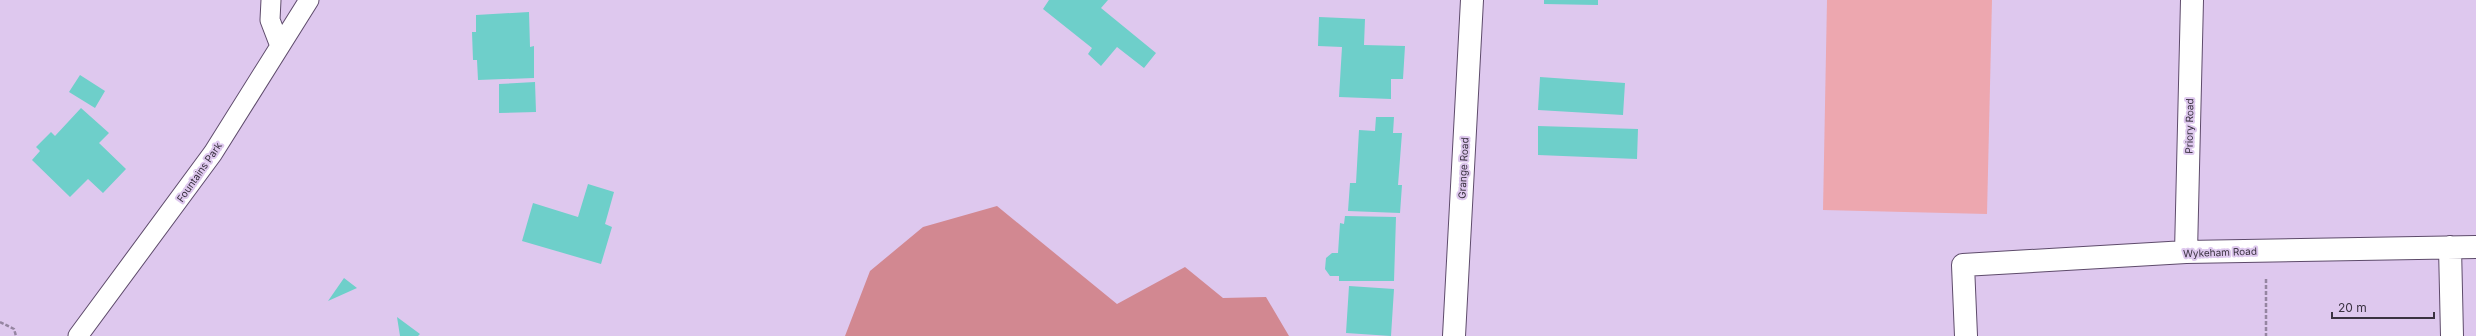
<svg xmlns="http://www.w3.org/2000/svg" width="2476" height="336" font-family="Inter,sans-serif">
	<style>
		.green { fill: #eda7af }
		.forest { fill: #d28891 }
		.building { fill: #6ecfca }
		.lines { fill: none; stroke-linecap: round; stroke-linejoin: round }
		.lane-casing { stroke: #5e4b6b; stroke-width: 21 }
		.street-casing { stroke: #5e4b6b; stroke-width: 24 }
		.secondary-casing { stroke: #5e4b6b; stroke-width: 24 }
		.path { stroke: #9585a1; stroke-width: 2.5; stroke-dasharray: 4 2; stroke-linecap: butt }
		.lane { stroke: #fff; stroke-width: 19 }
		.street { stroke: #fff; stroke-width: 22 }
		.secondary { stroke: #fff; stroke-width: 22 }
		.labels { text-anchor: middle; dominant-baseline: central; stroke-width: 4; stroke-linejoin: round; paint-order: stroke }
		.street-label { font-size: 10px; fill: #3a3241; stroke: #dec8ee }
	</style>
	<rect width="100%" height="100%" fill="#dec8ee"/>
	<path class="green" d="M1827 0H1992L1987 214 1823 210Z"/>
	<path class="forest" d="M997 206 1117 304 1185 267 1223 298 1266 297 1289 336H845L870 271 923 227Z"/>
	<path class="building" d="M1049 0H1108L1101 8 1156 53 1144 68 1117 47 1101 66 1088 54 1092 48 1043 9Z
		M1544 0H1598V5L1544 4Z
		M529 12 530 47 534 46V78L478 80 477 60H473L472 32H476V15Z
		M1319 17 1365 19 1364 45 1405 46 1403 79H1391V99L1339 97 1342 47 1318 46Z
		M80 75 105 91 95 108 69 92Z
		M1540 77 1625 83 1623 115 1538 110Z
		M535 82 536 112 499 113V84Z
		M81 108 109 133 99 143 126 169 103 193 88 179 70 197 32 160 40 151 36 147 51 132 55 136Z
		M1376 117H1394L1393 133H1402L1398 185H1402L1400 213 1348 211 1350 183H1356L1359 130 1375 131Z
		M1538 126 1638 129 1637 159 1538 155Z
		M588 184 614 192 605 224 612 227 601 264 522 241 533 203 578 217Z
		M1345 216 1396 217 1394 281H1339V276H1330L1325 269 1326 258 1332 253H1338L1340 223 1344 224Z
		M344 278 357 288 328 301Z
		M1349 286 1394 289 1391 336 1346 333Z
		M397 317 420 334 418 336H400Z"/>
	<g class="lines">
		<g class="lane-casing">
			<path id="lane" d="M271 0 270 20 280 46
				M78 336 213 153 309 0"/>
		</g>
		<g class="street-casing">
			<path id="street" d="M2450 247 2452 336
				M2186 252 2192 0
				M1966 336 1963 265 2186 252 2476 247"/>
		</g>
		<g class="secondary-casing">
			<path id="secondary" d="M1454 336 1472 0"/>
		</g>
		<path class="path" d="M2266 279V336
			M0 322 14 329 16 336"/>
		<use href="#lane" class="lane"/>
		<use href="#street" class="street"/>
		<use href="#secondary" class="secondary"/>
	</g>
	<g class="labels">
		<g class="street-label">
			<text transform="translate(2189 126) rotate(-89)">Priory Road</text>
			<text transform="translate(1463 168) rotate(-87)">Grange Road</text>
			<text transform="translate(199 172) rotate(-55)">Fountains Park</text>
			<text transform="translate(2220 252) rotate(-2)">Wykeham Road</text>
		</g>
	</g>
	<path d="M2332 312v6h102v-6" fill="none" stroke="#3a3241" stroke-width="2"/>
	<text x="2338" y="312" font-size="12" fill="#3a3241" stroke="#dec8ee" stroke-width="3" paint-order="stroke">20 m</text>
</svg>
